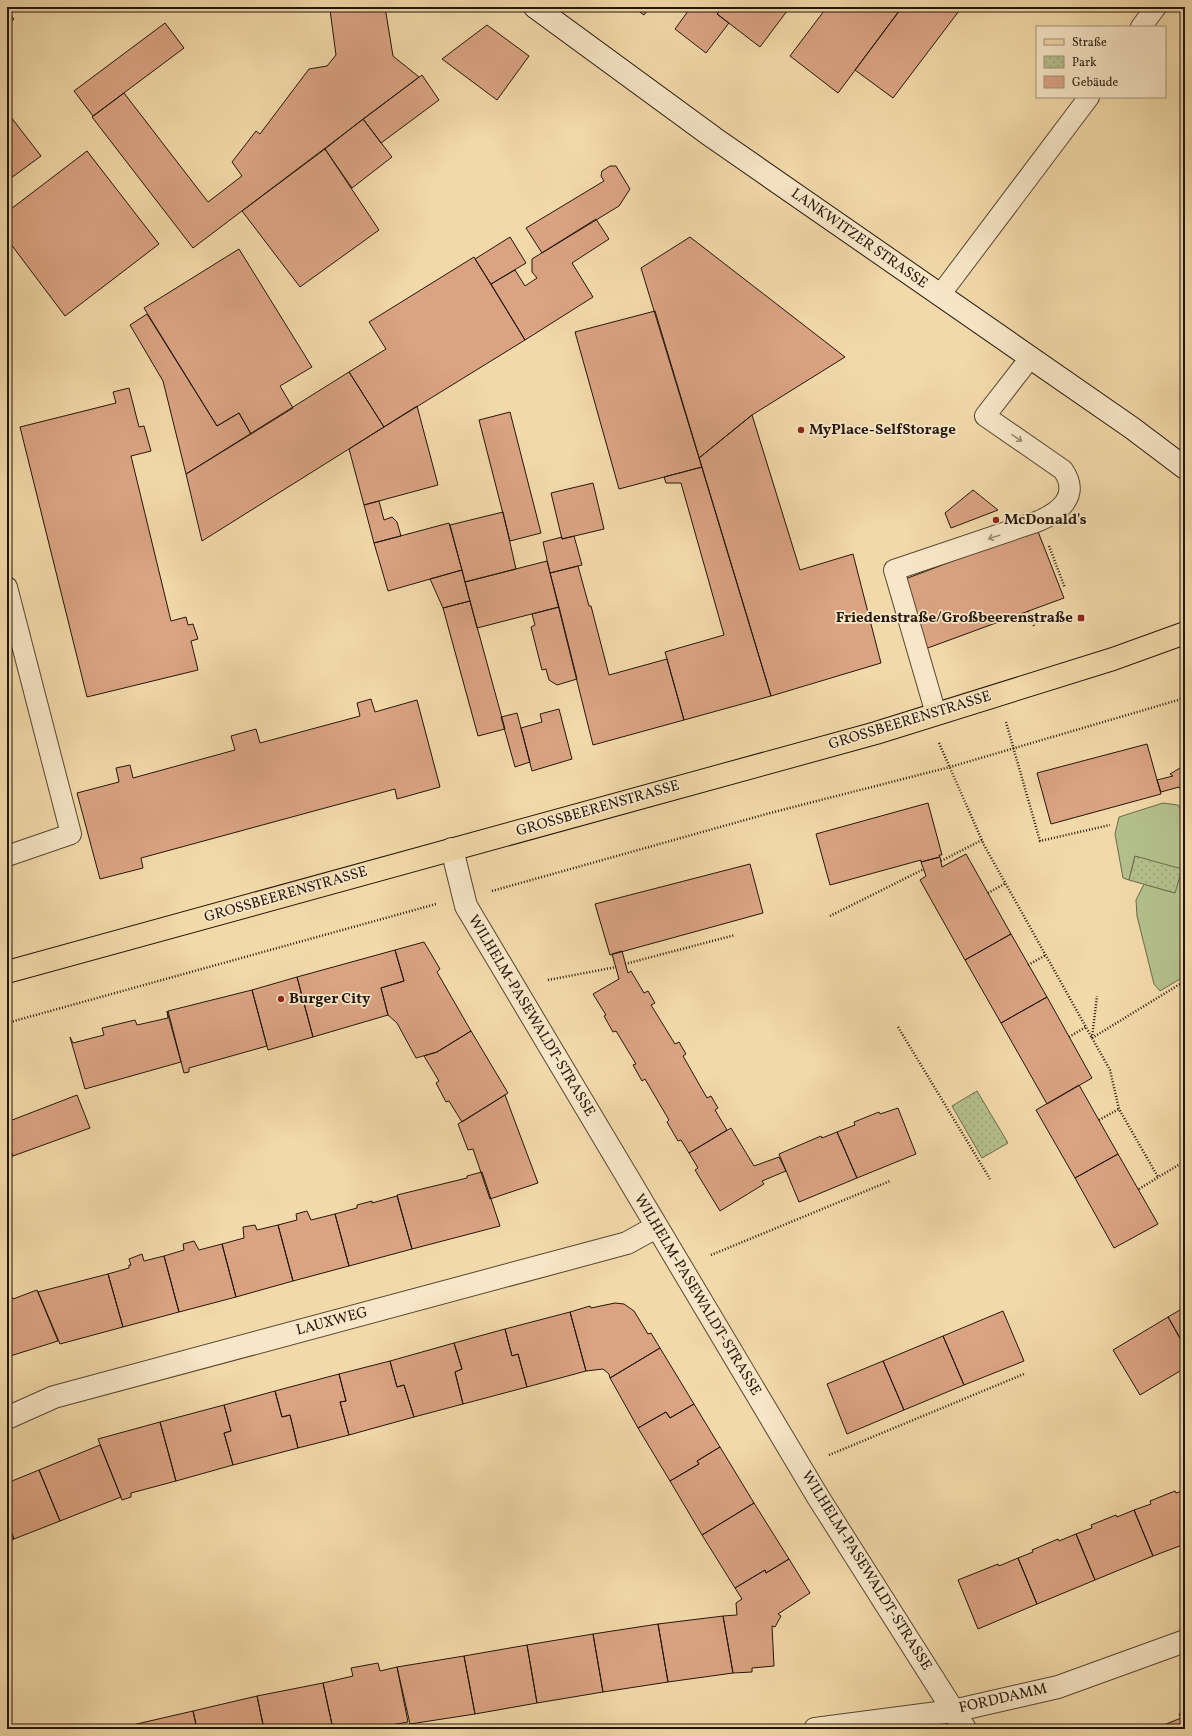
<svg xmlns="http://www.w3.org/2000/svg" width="1192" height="1736" font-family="Vollkorn,serif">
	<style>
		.green { fill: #b4c08c; stroke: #6c6b4b }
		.park { fill: url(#park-dots); stroke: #6c6b4b }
		.building { fill: #daa382; stroke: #23160a }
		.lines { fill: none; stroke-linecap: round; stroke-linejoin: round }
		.lane-casing { stroke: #574732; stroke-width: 22 }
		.street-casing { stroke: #574732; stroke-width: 24 }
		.secondary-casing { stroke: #23160a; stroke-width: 24 }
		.primary-casing { stroke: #23160a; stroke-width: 24 }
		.path { stroke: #23160a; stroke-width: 2.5; stroke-dasharray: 1 2; stroke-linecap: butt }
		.lane { stroke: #f7e6c7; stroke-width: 20 }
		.street { stroke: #f7e6c7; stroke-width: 22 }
		.secondary { stroke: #f7e6c7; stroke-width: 22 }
		.primary { stroke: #f2d9a9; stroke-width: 22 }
		.oneway { stroke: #988872 }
		.poi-dot { fill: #8f2418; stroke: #f7e6c7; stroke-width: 1.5 }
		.labels { text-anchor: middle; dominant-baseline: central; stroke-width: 3.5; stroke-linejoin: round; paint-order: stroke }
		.street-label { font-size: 15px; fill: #23160a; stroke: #f7e6c7 }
		.poi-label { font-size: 15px; font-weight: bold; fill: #23160a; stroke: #f7e6c7; text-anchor: start }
	</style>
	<defs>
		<pattern id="park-dots" width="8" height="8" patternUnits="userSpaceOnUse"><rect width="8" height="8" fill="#b4c08c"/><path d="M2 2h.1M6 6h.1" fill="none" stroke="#9aa477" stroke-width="1.8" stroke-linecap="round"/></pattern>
	</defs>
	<rect width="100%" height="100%" fill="#f2d9a9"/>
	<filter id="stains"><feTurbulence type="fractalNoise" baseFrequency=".005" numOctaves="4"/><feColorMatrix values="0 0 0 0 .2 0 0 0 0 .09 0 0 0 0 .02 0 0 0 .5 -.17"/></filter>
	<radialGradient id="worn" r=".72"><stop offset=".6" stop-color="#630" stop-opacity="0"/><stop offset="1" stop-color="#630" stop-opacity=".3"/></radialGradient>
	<path class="green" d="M1163 803 1178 805 1185 816V976L1160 991 1154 984 1137 916 1136 900 1144 884 1175 893 1135 856 1129 880 1123 878 1115 834 1119 817Z"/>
	<path class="park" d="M1135 856 1182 869 1175 893 1129 880Z
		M977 1091 1008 1143 982 1158 952 1106Z"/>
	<path class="building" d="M332 7H385L393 56 419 77 193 248 92 117 124 93 208 202 242 176 232 162 256 131 260 134 309 69 327 66 336 55 330 10Z
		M633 7H650L644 15Z
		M691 7H723L717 14 729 23 706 53 675 29Z
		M723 7H790L760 47 717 14Z
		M827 7H897L900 10 838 93 790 56Z
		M902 7H962L893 98 855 70Z
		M7 11 14 19 7 25Z
		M165 23 184 48 93 116 74 91Z
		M487 25 529 56 497 100 442 59Z
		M422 75 439 100 381 143 363 119Z
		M7 112 41 156 7 181Z
		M363 119 392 157 352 188 325 149Z
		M325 149 379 230 300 287 242 211Z
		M87 151 159 244 65 316 7 239V212Z
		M610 166H616L630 189 619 206 542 253 526 228 604 181 601 176 602 171Z
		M596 219 609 239 572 263 593 297 525 340 491 284 515 270 525 286 537 278 532 272V259Z
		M510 237 526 263 491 284 475 259Z
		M690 237 845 357 752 415 699 458 641 268Z
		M239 249 312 367 280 386 293 408 251 434 239 413 217 426 144 308Z
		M474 257 525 340 384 427 349 372 386 349 369 322Z
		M655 311 702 467 619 489 575 332Z
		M147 314 217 426 239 413 251 434 186 474 163 381 130 325Z
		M349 372 384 427 202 541 186 474Z
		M129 388 139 427 144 426 151 451 131 456 171 621 186 617 188 625 193 624 198 639 191 641 198 670 87 697 20 427 116 403 113 392Z
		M417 406 438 485 364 505 349 449Z
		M510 412 541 533 510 541 479 420Z
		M752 415 800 570 853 554 881 663 771 696 699 458Z
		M702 467 771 696 684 720 665 652 724 635 681 483H666L664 477Z
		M593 483 604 529 562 539 551 493Z
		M973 490 998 510 951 528 945 513Z
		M379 501 384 520 392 517 397 522 401 536 374 543 364 505Z
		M503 512 516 569 465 582 450 525Z
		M449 523 462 570 388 591 374 543Z
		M1037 529 1064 598 925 649 900 581Z
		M574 536 582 565 550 573 543 542 562 537V539Z
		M547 561 559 607 477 628 465 582Z
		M578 566 589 606H591L609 675 667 659 684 720 593 745 550 573Z
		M462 570 470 601 443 608 430 579Z
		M470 601 505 729 478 736 443 608Z
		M559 607 577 679 557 685 549 680 546 669 542 670 531 627 535 625 532 614Z
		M7 629 11 642 7 644Z
		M371 699 375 712 417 700 440 787 397 799 395 789 141 858 143 868 100 879 77 793 119 782 116 768 130 765 133 778 235 750 231 736 256 729 260 743 360 716 357 703Z
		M559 709 572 759 532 771 521 728 542 722 540 714Z
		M517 713 530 762 515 767 501 717Z
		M1147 744 1161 794 1051 824 1037 773Z
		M1185 765V797L1179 787 1161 792 1157 780 1173 776 1170 774Z
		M928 803 942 855H939L940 857 921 862V860L830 885 816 834Z
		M966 854 1011 934 965 960 920 880 926 876 921 862 940 857 942 867Z
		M750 864 763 913 610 955 595 904Z
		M1011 934 1047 997 1001 1023 965 960Z
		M424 942 440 969 437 972 471 1031 437 1052 416 1058 397 1023 388 1015 381 988 404 981 395 950Z
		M395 950 404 981 381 988 388 1015 313 1037 297 977Z
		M622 951 628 973 631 971 644 993 648 991 655 1003 651 1005 675 1044 679 1042 686 1054 683 1056 707 1098 711 1096 718 1108 715 1110 727 1130 689 1153 681 1140 678 1141 667 1122 669 1120 645 1079 642 1081 633 1065 636 1064 616 1031 613 1032 604 1016 606 1015 593 994 619 979 612 954Z
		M297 977 313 1037 268 1050 252 990Z
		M252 990 267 1046 189 1068V1072L184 1073 168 1011Z
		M1047 997 1092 1078 1047 1104 1001 1023Z
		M167 1011 181 1062 85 1089 70 1037 73 1043 104 1035 102 1028 135 1020 137 1025 168 1018Z
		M471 1031 508 1093 462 1122 449 1101 446 1102 436 1083 439 1081 424 1056 437 1052Z
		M1079 1085 1118 1154 1075 1178 1036 1110Z
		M77 1095 90 1128 13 1156 7 1142V1122Z
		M505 1095 538 1183 490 1199 473 1149 468 1150 458 1124Z
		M898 1108 916 1154 857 1178 837 1132 855 1125 854 1122 879 1112 880 1114Z
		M731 1128 754 1166 779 1157 786 1171 762 1181 764 1184 720 1211 695 1170 698 1168 689 1153Z
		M837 1132 857 1178 799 1202 779 1154 821 1136 822 1138Z
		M7 1142 13 1156 7 1157Z
		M1118 1154 1158 1224 1114 1248 1075 1178Z
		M482 1172 500 1226 412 1249 397 1195 467 1178V1176Z
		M397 1196 412 1249 349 1266 335 1214 357 1208V1205L372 1201V1203Z
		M307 1211 311 1220 335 1214 349 1266 293 1281 278 1225 297 1220 296 1214Z
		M255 1225 257 1230 278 1225 293 1281 236 1297 222 1244 244 1238 243 1227Z
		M194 1241 199 1250 222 1244 236 1297 179 1312 164 1256 184 1250 183 1244Z
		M142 1254 144 1261 164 1256 179 1312 123 1327 108 1274 129 1268V1265H131L129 1259Z
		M108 1274 123 1327 60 1344 38 1292Z
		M37 1290 58 1341 7 1357V1299L12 1297 13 1299Z
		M615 1303 624 1304 634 1311 648 1334 651 1333 660 1348 610 1378 609 1374 603 1369 586 1371 570 1312 590 1306 591 1308Z
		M1185 1307V1347L1168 1317Z
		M1003 1311 1024 1361 964 1385 943 1336Z
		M570 1312 586 1371 527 1387 518 1354 512 1356 505 1329Z
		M1168 1317 1185 1347V1368L1140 1395 1113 1350Z
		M505 1329 512 1356 518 1354 527 1387 463 1404 455 1372 462 1369 454 1343Z
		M943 1336 964 1385 904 1410 883 1361Z
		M454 1343 462 1369 455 1372 463 1404 414 1417 404 1385 397 1387 390 1361Z
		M660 1348 694 1404 670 1418 666 1412 638 1428 610 1378Z
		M390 1361 397 1387 404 1385 414 1417 349 1435 340 1402 346 1401 339 1374Z
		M883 1361 904 1410 847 1434 827 1384Z
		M339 1374 346 1401 340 1402 349 1435 298 1448 290 1415 282 1417 275 1391Z
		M275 1391 282 1417 290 1415 298 1448 233 1465 224 1433 231 1431 224 1405Z
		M694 1404 720 1447 697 1461 699 1464 670 1481 638 1428 666 1412 670 1418Z
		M224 1405 231 1431 224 1433 233 1465 176 1481 160 1422Z
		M160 1422 176 1481 131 1493V1497L122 1500 98 1439Z
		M100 1445 121 1497 60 1521 39 1470Z
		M720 1447 754 1503 702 1535 670 1481 699 1464 697 1461Z
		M39 1470 60 1521 14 1539 7 1522V1483Z
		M1185 1490V1544L1153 1556 1134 1510 1151 1504 1150 1501 1175 1491 1176 1493Z
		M754 1503 789 1559 766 1573 765 1570 735 1588 702 1535Z
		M1134 1510 1153 1556 1095 1580 1076 1534 1092 1528 1091 1525 1116 1515 1117 1517Z
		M7 1522 14 1539 7 1542Z
		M1076 1534 1095 1580 1037 1604 1018 1558 1033 1552 1032 1550 1058 1539 1059 1541Z
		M1018 1558 1037 1604 978 1629 958 1580 998 1564 999 1566Z
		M789 1559 810 1593 778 1614 781 1616 775 1627 772 1626 774 1666 752 1668V1672L733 1673 723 1616 737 1615 736 1603 742 1599 735 1588 765 1570 766 1573Z
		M723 1616 733 1673 668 1682 658 1624Z
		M658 1624 668 1682 603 1692 593 1634Z
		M593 1634 603 1692 537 1703 527 1645Z
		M527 1645 537 1703 475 1714 464 1656Z
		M464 1656 475 1714 410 1724 397 1667Z
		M378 1663 380 1671 397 1667 408 1722 369 1729H333L323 1683 353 1676 351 1668Z
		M323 1683 333 1729H264L257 1696Z
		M257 1696 264 1729H197L193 1711Z
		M193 1711 197 1729H129L128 1726Z
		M1185 1712V1729H1154L1181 1718 1179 1714Z"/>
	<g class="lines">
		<g class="lane-casing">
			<path id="lane" d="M1141 27 1156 7
				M940 295 1089 97
				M7 587 71 834 7 856
				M936 714 894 570 1036 522C1059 513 1081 496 1063 470L985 416 1030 358"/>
		</g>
		<g class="street-casing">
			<path id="street" d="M452 849 466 906 818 1497 965 1729
				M7 1418 54 1397 627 1243 656 1227
				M815 1729 953 1711 1058 1687 1185 1641"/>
		</g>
		<g class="secondary-casing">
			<path id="secondary" d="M535 7 714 138 1132 428 1185 468"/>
		</g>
		<g class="primary-casing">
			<path id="primary" d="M7 972 876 733 1113 659 1185 633"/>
		</g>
		<path class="path" d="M1049 546 1065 588
			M1028 611 1034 626
			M1006 722 1040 841 1110 825
			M939 743 984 845 1110 1070 1119 1109 1158 1177
			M941 861 982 840
			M492 891 770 813 950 767 1185 698
			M988 893 1006 883
			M830 916 924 869
			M625 964 735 935
			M1028 965 1046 955
			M548 980 616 967
			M7 1023 436 904
			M898 1027 990 1179
			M1069 1037 1086 1027
			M1092 1038 1185 981
			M1092 1038 1097 996
			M1099 1120 1119 1109
			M1139 1189 1185 1161
			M711 1255 890 1181
			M829 1455 1024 1374"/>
		<use href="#lane" class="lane"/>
		<use href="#street" class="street"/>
		<use href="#secondary" class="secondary"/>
		<use href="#primary" class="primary"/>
	</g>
	<defs><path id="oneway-shaft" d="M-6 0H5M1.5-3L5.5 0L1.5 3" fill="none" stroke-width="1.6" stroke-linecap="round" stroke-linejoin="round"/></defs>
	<g class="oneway">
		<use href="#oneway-shaft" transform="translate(1017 438) rotate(34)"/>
		<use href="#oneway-shaft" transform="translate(994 537) rotate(162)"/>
	</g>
	<g class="poi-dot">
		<circle cx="801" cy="430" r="4"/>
		<circle cx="996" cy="520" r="4"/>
		<rect x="1077" y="614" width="8" height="8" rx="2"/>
		<circle cx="281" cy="999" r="4"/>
	</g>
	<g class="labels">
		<g class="street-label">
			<text transform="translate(859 239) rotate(35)">LANKWITZER STRASSE</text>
			<text transform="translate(910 721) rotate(-17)">GROSSBEERENSTRASSE</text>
			<text transform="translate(598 809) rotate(-16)">GROSSBEERENSTRASSE</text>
			<text transform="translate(286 895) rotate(-16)">GROSSBEERENSTRASSE</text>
			<text transform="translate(531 1016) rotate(59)">WILHELM-PASEWALDT-STRASSE</text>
			<text transform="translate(697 1295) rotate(59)">WILHELM-PASEWALDT-STRASSE</text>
			<text transform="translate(332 1322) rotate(-15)">LAUXWEG</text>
			<text transform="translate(866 1571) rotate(58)">WILHELM-PASEWALDT-STRASSE</text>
			<text transform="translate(1003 1699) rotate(-13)">FORDDAMM</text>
		</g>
		<g class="poi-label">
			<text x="809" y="430">MyPlace-SelfStorage</text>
			<text x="1004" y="520">McDonald's</text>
			<text x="1073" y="618" text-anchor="end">Friedenstraße/Großbeerenstraße</text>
			<text x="289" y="999">Burger City</text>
		</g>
	</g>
	<rect width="1192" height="1736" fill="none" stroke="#f2d9a9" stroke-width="24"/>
	<rect x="8" y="8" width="1176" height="1720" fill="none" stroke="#23160a" stroke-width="2"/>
	<rect x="12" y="12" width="1168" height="1712" fill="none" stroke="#23160a"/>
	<rect x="1036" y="26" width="130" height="72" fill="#f7e6c7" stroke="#a2937b"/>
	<rect x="1044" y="39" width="20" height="6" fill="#f2d9a9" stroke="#a2937b"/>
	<text x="1072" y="46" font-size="12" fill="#23160a">Straße</text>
	<rect x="1044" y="56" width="20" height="12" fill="url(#park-dots)" stroke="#a2937b"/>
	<text x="1072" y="66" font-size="12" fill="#23160a">Park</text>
	<rect x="1044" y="76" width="20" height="12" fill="#daa382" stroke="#a2937b"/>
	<text x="1072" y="86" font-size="12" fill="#23160a">Gebäude</text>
	<rect width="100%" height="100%" filter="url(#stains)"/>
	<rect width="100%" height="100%" fill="url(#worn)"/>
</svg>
